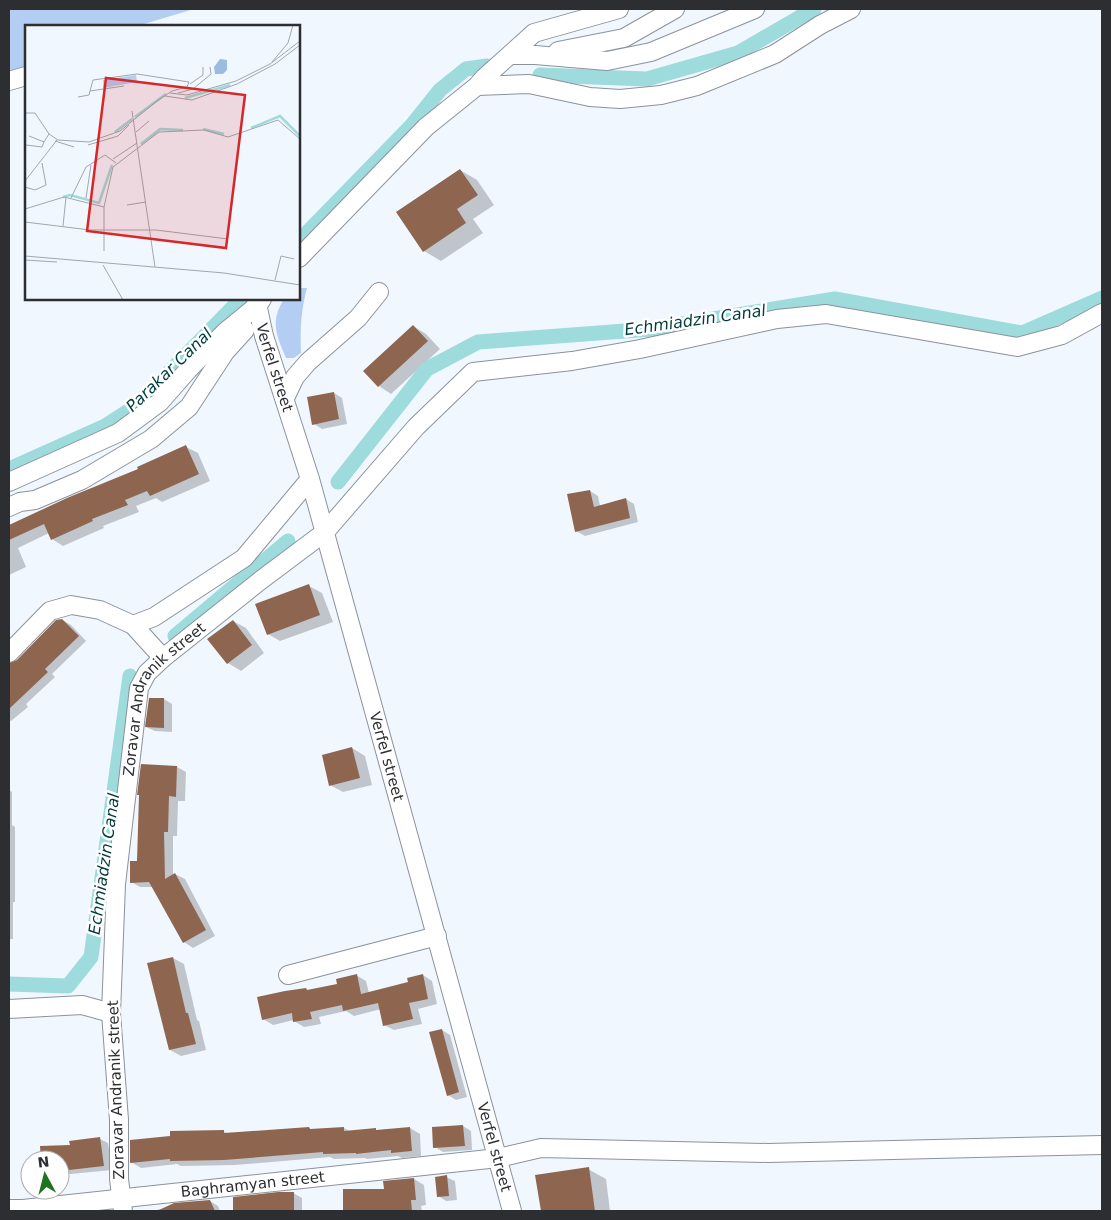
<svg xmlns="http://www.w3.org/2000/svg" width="1111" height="1220" font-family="'DejaVu Sans',sans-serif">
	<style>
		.green { fill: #b3cef2 }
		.shadow { fill: #0003 }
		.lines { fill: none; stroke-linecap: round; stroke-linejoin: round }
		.canal { stroke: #9edbdc; stroke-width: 15 }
		.building { fill: #8e654f }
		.minor-casing { stroke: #8b929b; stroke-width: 20 }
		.minor { stroke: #fff; stroke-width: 18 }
		.labels { text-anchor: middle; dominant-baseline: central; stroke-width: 5; stroke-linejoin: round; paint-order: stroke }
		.street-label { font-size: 15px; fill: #2c2e32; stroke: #fff }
		.water-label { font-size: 16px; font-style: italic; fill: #003c3d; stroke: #fff }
		.inset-river { fill: none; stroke: #9edbdc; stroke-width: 2.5 }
		.inset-road { fill: none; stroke: #a2a7ad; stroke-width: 1 }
		.view { fill: #d62828; fill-opacity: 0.15; stroke: #d62828; stroke-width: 2.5 }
		.inset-edge { fill: none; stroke: #2c2e32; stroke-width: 2.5 }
	</style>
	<rect width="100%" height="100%" fill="#f1f7ff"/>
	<path class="green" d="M9 9H194L144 24 145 26H26V66L9 71Z
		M299 288H307C301 310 300 330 301 353L294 358H286C276 335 270 321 284 299H299Z"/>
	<path class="shadow" d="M460 170 477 180 494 205 473 219 483 233 441 261 424 251Z
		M413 326 426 334 440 349 391 394 379 386Z
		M334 393 342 398 347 424 322 429 314 424Z
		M186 447 198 453 210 481 162 502 156 498 136 506 139 512 103 526 104 528 63 546 52 539 49 533 18 548 26 567 9 575V526L67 499 140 470Z
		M590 491 598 496 600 506 626 499 634 504 638 522 585 536 576 531Z
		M309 586 322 593 333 622 280 641 268 634Z
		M62 620 71 625 86 641 52 674 55 677 26 704 28 707 11 721 9 720V675L12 672 9 669V664L17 662Z
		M233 621 246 628 264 653 241 671 228 663 209 639Z
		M150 699H164L172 704V732L155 731 146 727Z
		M352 748 365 756 372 785 343 792 330 785Z
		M177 767 186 772 185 801H178L177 836H173V875L175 874 185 879 215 936 193 948 184 942 153 887H140L131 882Z
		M9 790 12 792V825L15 827V902H13V939H9Z
		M173 958 184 964 197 1020 199 1021 206 1050 181 1056 170 1050Z
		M356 975 366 981 369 993 409 983 423 975 432 981 437 1004 418 1009 422 1024 394 1030 384 1025 381 1009 354 1016 346 1011 319 1017 321 1024 304 1027 294 1021V1020L273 1025 263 1019 306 989 310 991 339 985Z
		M442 1030 450 1035 467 1097 456 1100 448 1095Z
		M463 1126 471 1131 472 1150 443 1152 435 1147Z
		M309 1128 312 1130 344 1128 351 1132 410 1128 420 1134 421 1156 402 1158 398 1156 367 1159 365 1158 334 1159 330 1157 235 1165 181 1166 177 1164 141 1168 131 1162 224 1132 229 1134Z
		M100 1139 108 1143 112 1170 60 1175V1160H42L71 1146Z
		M588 1169 606 1179 610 1211H542L537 1176Z
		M446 1177 455 1181 457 1200 446 1201 438 1196Z
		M414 1179 424 1185 426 1205 421 1206 422 1211H344L385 1190Z
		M293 1193 302 1198V1211H234V1198Z
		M210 1201 218 1206 220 1211H153L171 1206Z"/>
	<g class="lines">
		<path class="canal" d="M540 75 647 79 738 53 814 9
			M299 241 412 125 440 90 466 69 487 66
			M9 469 105 426 136 406 241 299
			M338 482 427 369 478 342 652 329 835 299 1022 333 1102 298
			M175 636 288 541
			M9 984 68 986 91 957 130 676"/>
	</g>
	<path class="building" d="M460 169 478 195 457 209 466 223 423 252 396 212Z
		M413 325 428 341 378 387 363 371Z
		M334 392 339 419 312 425 307 397Z
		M186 445 199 474 150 496 147 491 125 500 128 505 92 519 93 521 51 540 44 524 9 540V525L67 498 138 469 137 467Z
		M590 490 594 507 626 498 630 518 575 532 567 494Z
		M309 584 320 615 267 635 255 604Z
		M62 619 79 636 45 669 48 672 9 709V663L17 660 56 620Z
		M233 620 252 645 227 664 207 639Z
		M149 698H164V728L145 727Z
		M352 747 360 778 329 786 322 755Z
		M141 764 177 766 176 797 169 796 168 832H164L165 879 175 873 206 930 183 943 149 882 130 883V861H137L139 795H137Z
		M173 957 186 1013H188L196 1044 169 1050 147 963Z
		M357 974 361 994 408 982 407 978 423 974 428 999 409 1003 413 1019 383 1026 378 1003 343 1011 342 1005 310 1012 312 1019 293 1022 292 1013 262 1020 257 997 285 991 306 988 307 990 337 984 336 979Z
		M442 1029 459 1092 447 1096 429 1032Z
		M463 1125 465 1146 433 1148 432 1127Z
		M309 1127 310 1129 344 1127V1131L376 1128V1130L410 1127 412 1151 391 1153V1150L356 1154V1153L323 1154V1152L224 1160 170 1161V1159L130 1163V1140L170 1136V1131L224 1130V1133Z
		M100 1137 104 1166 60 1171V1160H41L40 1146 70 1145 69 1141Z
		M589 1167 595 1211H541L535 1175Z
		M447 1175 449 1196 437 1197 435 1177Z
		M414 1178 416 1200H411L412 1211H343V1189H384L383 1181Z
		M278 1192H294V1211H233V1197Z
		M210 1200 215 1211H157L174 1203Z"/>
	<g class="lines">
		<g class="minor-casing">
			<g id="minor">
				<path d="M558 51 624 38 675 9"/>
				<path d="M511 55H535L607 61 651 52 755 9"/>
				<path d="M9 81 26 76"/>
				<path d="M477 86 529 84 590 97 620 99 661 95 697 86 775 54 820 25 851 9"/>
				<path d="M299 258 426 127 477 86 484 78 534 33 619 9"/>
				<path id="s1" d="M256 299 264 336 310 479 512 1211"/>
				<path d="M285 398 295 377 308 362 358 318 379 292"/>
				<path d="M9 482 118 433 160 402 188 370 225 332 258 305 262 299"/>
				<path d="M9 507 20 502 35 500 82 480 151 439 189 407 225 352 245 330"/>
				<path d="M133 625 154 617 244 558 310 479"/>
				<path d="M9 653 50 611 71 605 100 610 133 625 163 658"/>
				<path d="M288 975 437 936"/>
				<path d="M9 1009 82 1005 111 1013"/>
				<path id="s2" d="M9 1209H23L498 1158 541 1148 768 1153 1102 1145"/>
				<path id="s3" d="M123 1211 119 1179V1120L111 1013 116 884 139 688 147 673 163 658 261 580 325 532 416 427 473 372 572 361 640 349 777 319 826 314 1017 347 1062 335 1102 313"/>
			</g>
		</g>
		<use href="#minor" class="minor"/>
	</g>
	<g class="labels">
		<g class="street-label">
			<text stroke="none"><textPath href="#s1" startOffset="71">Verfel street</textPath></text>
			<text stroke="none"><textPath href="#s3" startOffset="526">Zoravar Andranik street</textPath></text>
			<text stroke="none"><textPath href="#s1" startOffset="476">Verfel street</textPath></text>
			<text transform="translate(116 1090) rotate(-92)">Zoravar Andranik street</text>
			<text stroke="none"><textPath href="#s1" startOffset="881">Verfel street</textPath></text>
			<text stroke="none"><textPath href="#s2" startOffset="245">Baghramyan street</textPath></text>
		</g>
		<g class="water-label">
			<text transform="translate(695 320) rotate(-8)">Echmiadzin Canal</text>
			<text transform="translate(169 370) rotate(-44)">Parakar Canal</text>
			<text transform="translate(104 864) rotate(-82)">Echmiadzin Canal</text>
		</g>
	</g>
	<g transform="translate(25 25)">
		<rect width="275" height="275" fill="#f1f7ff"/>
		<path d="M111 50 112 57 78 63V55Z" fill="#b3cef2"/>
		<path d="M195 34 202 35V45L198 49H190L189 42Z" fill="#9dbadf"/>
		<path class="inset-river" d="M160 73 205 60M110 92 141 69M226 103 255 91 275 111M178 104 199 109M90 107 107 94M116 119 135 104 158 105M38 172 45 170 74 178 87 140"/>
		<path class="inset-road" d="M247 37 263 18 268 0M165 59 178 50V42M145 68 162 70 211 56 245 39 275 16M153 68 168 64 186 49 185 42M140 71 167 75 212 59 250 39 275 20M53 72 64 70 65 66M107 86 130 242M0 88H10L24 109 33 115 64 117 95 106 132 76 147 66 162 62 164 57 112 49 68 55 65 66 99 61M111 107 124 96M4 111 19 117 24 109M30 116 49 122M1 120 17 122 19 117M63 120 93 111 104 100M88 134 112 118M0 156 32 115M0 162 10 165 21 160 17 138M46 173 61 142 80 130 91 138M61 173 66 140M102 180 121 177M0 184 39 172 79 182M0 197 65 205H131L203 214M38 201 41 172M79 226V182L88 142 134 107 179 105 203 112 253 95 275 114M0 231 199 248 275 260M0 235 32 237M78 240 98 275M250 255 256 231 269 234"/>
		<path class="view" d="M81 53 220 70 201 223 62 206Z"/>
		<rect width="275" height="275" class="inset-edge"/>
	</g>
	<rect width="1111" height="1220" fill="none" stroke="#2c2e32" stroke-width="20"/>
	<g transform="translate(45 1175) rotate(353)"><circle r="24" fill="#ffffff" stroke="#ababad"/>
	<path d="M0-4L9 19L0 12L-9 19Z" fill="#1e731d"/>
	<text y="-8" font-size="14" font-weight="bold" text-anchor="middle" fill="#2c2e32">N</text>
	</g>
</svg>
